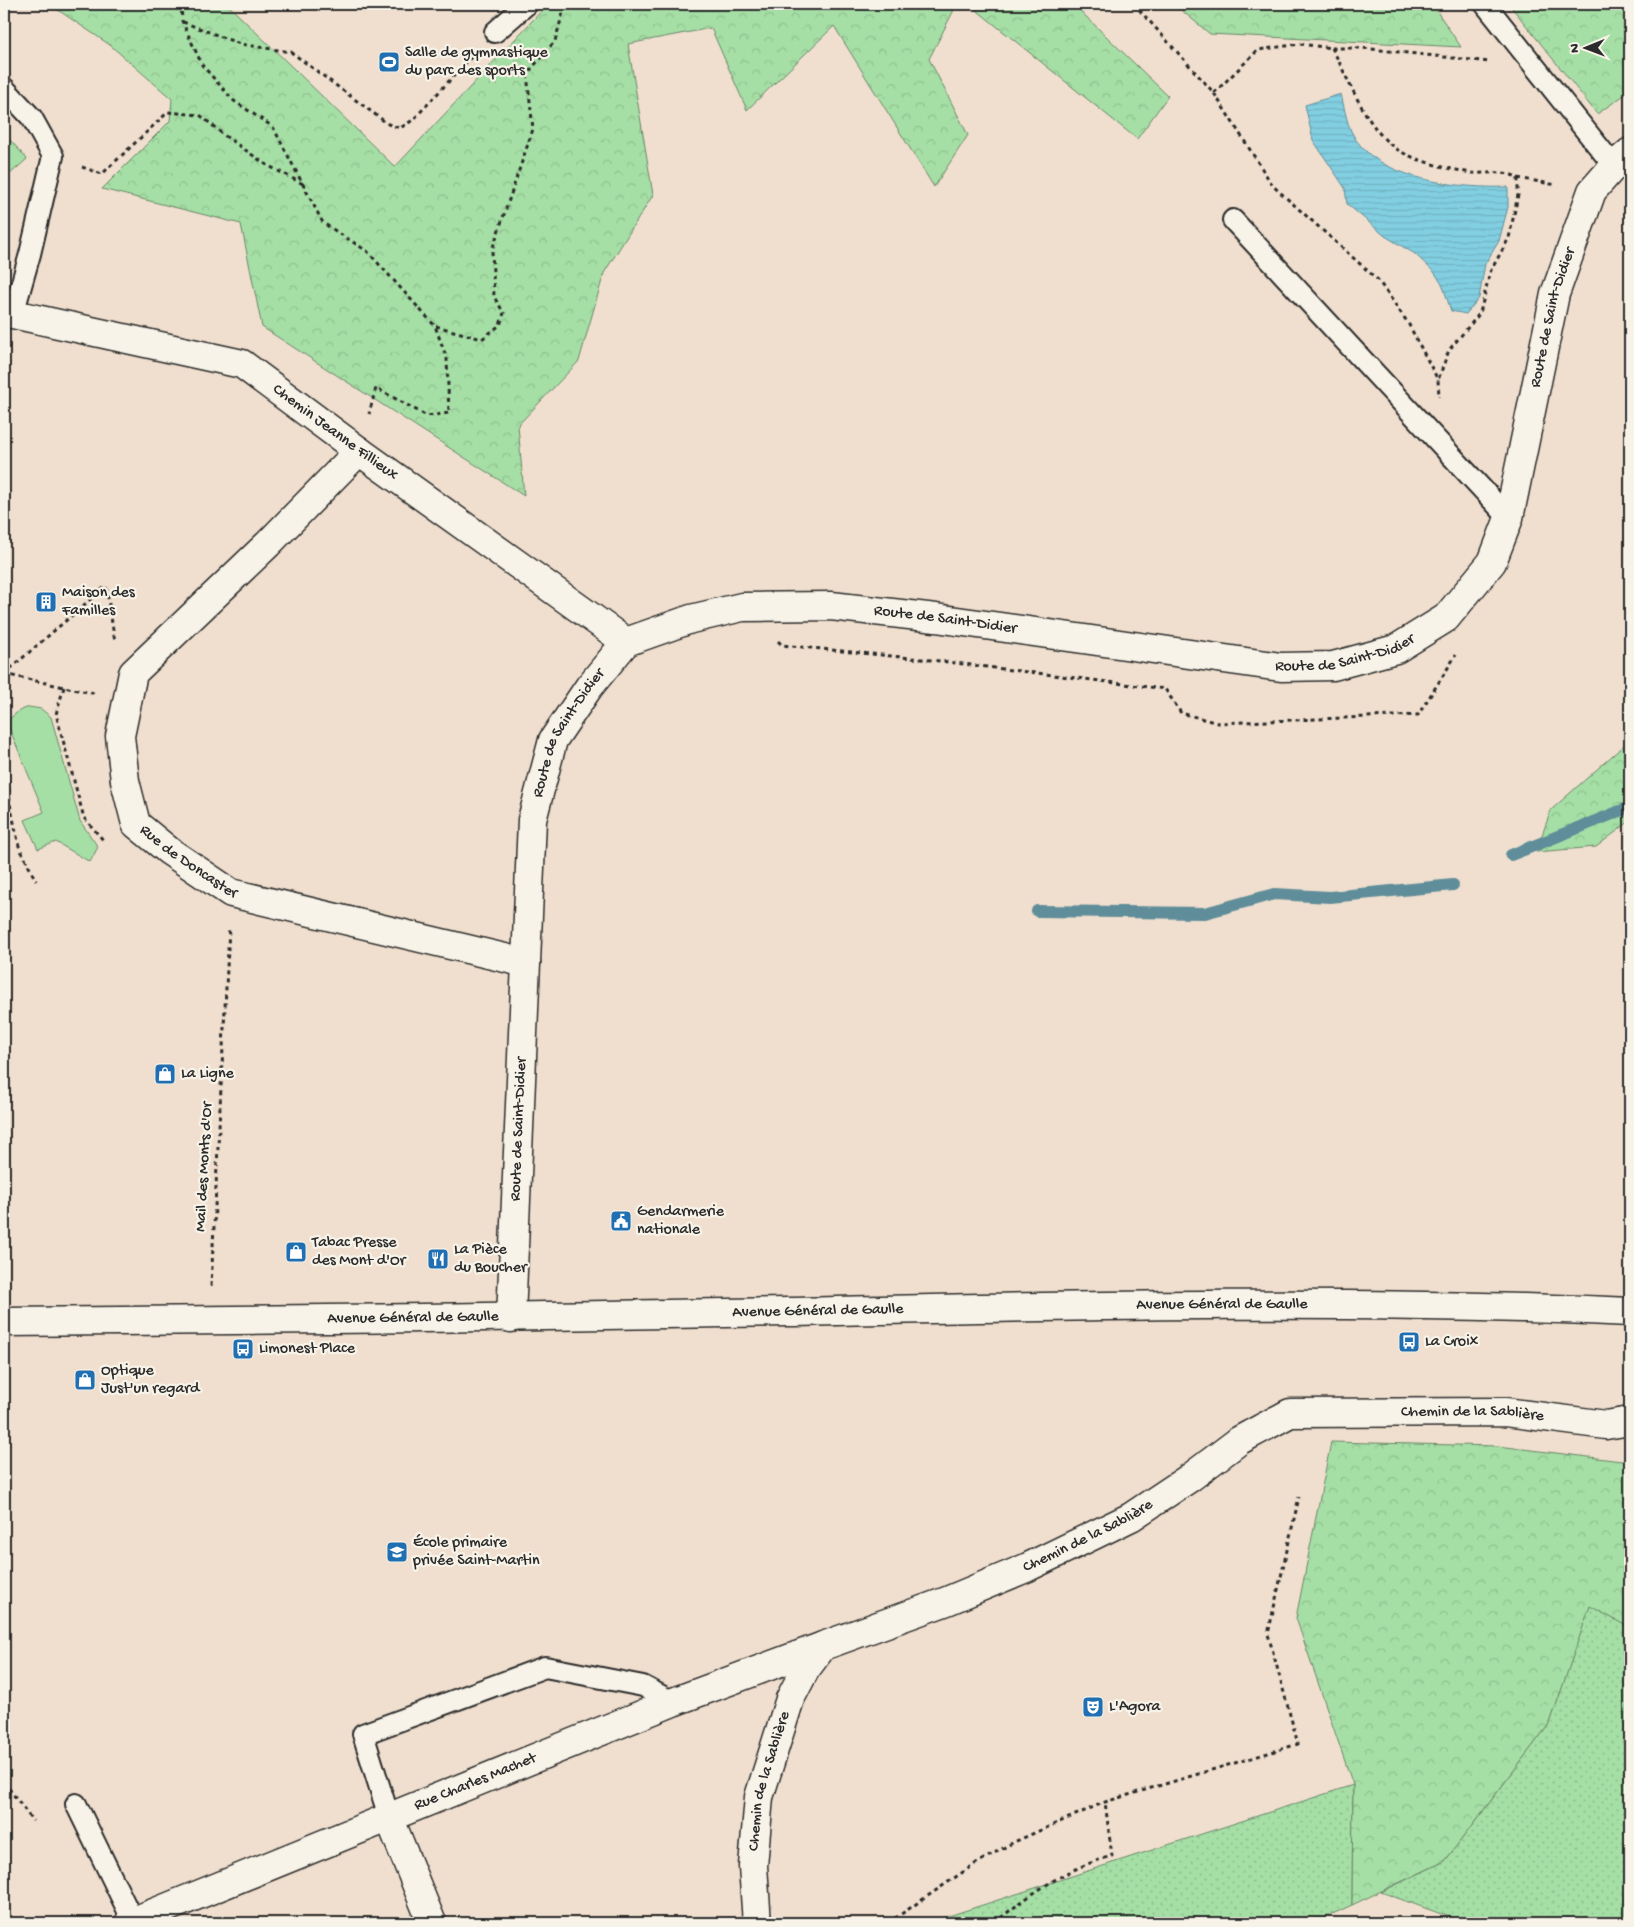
<svg xmlns="http://www.w3.org/2000/svg" width="1634" height="1927" font-family="'Gochi Hand',sans-serif">
	<style>
		.grass { fill: url(#grass-dots); stroke: #688568 }
		.forest { fill: url(#forest-crowns); stroke: #688568 }
		.park { fill: #a5dfa5; stroke: #688568 }
		.water { fill: url(#water-rules); stroke: #5f8d99 }
		.lines { fill: none; stroke-linecap: round; stroke-linejoin: round }
		.stream { stroke: #5f8d99; stroke-width: 12 }
		.lane-casing { stroke: #2b2b2b; stroke-width: 24 }
		.street-casing { stroke: #2b2b2b; stroke-width: 31 }
		.secondary-casing { stroke: #2b2b2b; stroke-width: 31 }
		.path { stroke: #2b2b2b; stroke-width: 3; stroke-dasharray: 4 4; stroke-linecap: butt }
		.lane { stroke: #f7f3e8; stroke-width: 20 }
		.street { stroke: #f7f3e8; stroke-width: 28 }
		.secondary { stroke: #f7f3e8; stroke-width: 28 }
		.labels { text-anchor: middle; dominant-baseline: central; stroke-width: 4.5; stroke-linejoin: round; paint-order: stroke }
		.poi-label { font-size: 16px; fill: #2b2b2b; stroke: #f7f3e8; text-anchor: start }
		.street-label { font-size: 16px; fill: #2b2b2b; stroke: #f7f3e8 }
	</style>
	<defs>
		<pattern id="grass-dots" width="8" height="8" patternUnits="userSpaceOnUse" patternTransform="scale(1.25)"><rect width="8" height="8" fill="#a5dfa5"/><path d="M2 2h.1M6 6h.1" fill="none" stroke="#8ec08e" stroke-width="1.8" stroke-linecap="round"/></pattern>
		<pattern id="forest-crowns" width="20" height="18" patternUnits="userSpaceOnUse" patternTransform="scale(1.25)"><rect width="20" height="18" fill="#a5dfa5"/><path d="M2 6a3 3 0 1 1 6 0M12 15a3 3 0 1 1 6 0" fill="none" stroke="#8ec08e"/></pattern>
		<pattern id="water-rules" width="6" height="5" patternUnits="userSpaceOnUse" patternTransform="scale(1.25)"><rect width="6" height="5" fill="#82cfe2"/><path d="M0 2.5h6" fill="none" stroke="#70b2c2"/></pattern>
	</defs>
	<rect width="100%" height="100%" fill="#f0dfce"/>
	<filter id="ink" filterUnits="userSpaceOnUse"><feTurbulence type="fractalNoise" baseFrequency=".02" numOctaves="2"/><feDisplacementMap in="SourceGraphic" scale="10" xChannelSelector="R" yChannelSelector="G"/><feConvolveMatrix kernelMatrix="1 2 1 2 8 2 1 2 1" color-interpolation-filters="sRGB"/></filter>
	<g filter="url(#ink)">
		<path class="grass" d="M1590 1605 1630 1628V1923H1466L1381 1892 1445 1861 1550 1723Z
			M1353 1785 1352 1905 1313 1923H927Z"/>
		<path class="forest" d="M49 4H227L395 167 548 4H957L929 59 968 135 934 187 834 26 747 110 711 28 628 44 653 195 604 273 579 361 518 425 524 496 262 327 241 224 102 189 170 121 172 99 110 45Z
			M969 4H1073L1168 96 1137 139Z
			M1174 4H1432L1461 47 1210 34Z
			M1509 4H1630V91L1597 114Z
			M1630 740V821L1596 847 1536 852 1551 810Z
			M1331 1442 1498 1446 1630 1462V1628L1590 1606 1550 1723 1445 1861 1352 1905 1353 1785 1296 1618Z"/>
		<path class="park" d="M4 133 27 159 9 175 4 169Z
			M29 707 41 709 51 717 80 821 98 847 90 862 56 842 38 849 25 820 44 812 10 730 9 719 19 711Z"/>
		<path class="water" d="M1341 94C1344 106 1346 120 1351 131 1373 180 1462 189 1508 187V207L1499 241 1485 264 1479 298 1466 314 1451 311 1443 286 1435 273 1415 254 1385 236 1347 204 1345 188 1313 140 1305 105Z"/>
		<g class="lines">
			<path class="stream" d="M1511 855 1630 807
				M1037 911 1205 913 1274 894 1330 897 1453 885"/>
			<g class="lane-casing">
				<path id="lane" d="M1485 4 1614 166
					M495 32 527 4
					M4 88 32 118 53 156 30 254 13 314
					M1233 220 1509 518
					M76 1804 133 1921
					M389 1817 363 1734 545 1667 643 1686 673 1702"/>
			</g>
			<g class="street-casing">
				<g id="street">
					<path id="s1" d="M4 314H13L242 364 359 451 626 642"/>
					<path id="s2" d="M359 451 268 544 133 673 120 736 125 781 136 824 169 851 231 893 526 963"/>
					<path d="M389 1817 432 1923"/>
					<path id="s3" d="M129 1923 673 1702 823 1646"/>
					<path id="s4" d="M757 1923 753 1866 759 1797 790 1699 805 1670 823 1646 947 1601 1026 1568 1131 1517 1191 1477 1240 1440 1290 1413 1505 1412 1606 1425 1630 1421"/>
				</g>
			</g>
			<g class="secondary-casing">
				<g id="secondary">
					<path id="s5" d="M511 1318 532 820 553 740 589 687 626 642 691 619 742 607 831 606 936 618 1281 667 1333 666 1396 649 1446 618 1492 562 1509 518 1555 294 1592 191 1614 166 1630 152"/>
					<path id="s6" d="M4 1322C265 1321 527 1317 788 1312 1069 1306 1350 1299 1630 1312"/>
				</g>
			</g>
			<path class="path" d="M181 4 182 21 202 65 234 101 273 127 323 223 367 251 435 326 447 359 449 413 427 416 376 388 369 414
				M1134 4 1214 93 1273 186 1378 280 1408 323 1438 380 1439 397
				M183 22 240 44 291 52 388 124 400 128 413 120 474 54
				M1332 48C1348 78 1368 132 1398 150 1419 162 1442 167 1466 172 1483 176 1502 168 1518 178V195L1509 238 1490 272 1480 313 1449 350 1438 380
				M1214 93 1258 50 1300 44 1332 48H1362L1490 62
				M82 167 102 174 168 112 200 115 225 136 267 165 303 184
				M1518 178 1557 185
				M436 326 482 339 500 325 504 313 494 297 492 250 533 129 527 74 555 41 564 9 561 4
				M778 641 782 645 931 660 1165 689 1181 713 1218 723 1418 715 1456 655
				M4 674 106 586 115 642
				M4 674 92 693 93 691
				M64 687 56 714 84 818 105 842
				M4 749 6 752 10 804 19 846 36 881
				M211 1286 229 928
				M4 1782 33 1821
				M888 1923 975 1864 1014 1842 1105 1802 1298 1744 1268 1634 1299 1497
				M994 1923C1032 1893 1064 1869 1112 1856L1105 1802"/>
			<use href="#lane" class="lane"/>
			<use href="#street" class="street"/>
			<use href="#secondary" class="secondary"/>
		</g>
	</g>
	<defs>
		<g id="stadium-square" transform="scale(1.125)"><rect x="-9" y="-9" width="18" height="18" rx="4" fill="#1f6fb2" stroke="#f7f3e8"/><path d="M0-5a6.5 5 0 1 0 0 10a6.5 5 0 1 0 0-10ZM-3.5-1.8h7v3.6h-7Z" fill="#fff"/></g>
		<g id="building-square" transform="scale(1.125)"><rect x="-9" y="-9" width="18" height="18" rx="4" fill="#1f6fb2" stroke="#f7f3e8"/><path d="M-4-6H4V6H1V3H-1V6H-4ZM-2.5-4.3h1.7v1.8h-1.7ZM.8-4.3h1.7v1.8H.8ZM-2.5-1h1.7V.8h-1.7ZM.8-1h1.7V.8H.8Z" fill="#fff"/></g>
		<g id="shop-square" transform="scale(1.125)"><rect x="-9" y="-9" width="18" height="18" rx="4" fill="#1f6fb2" stroke="#f7f3e8"/><path d="M-5-2.5h2.3a2.7 3.5 0 0 1 5.4 0H5L5.5 6h-11ZM-1.5-2.5h3a1.5 2.3 0 0 0-3 0Z" fill="#fff"/></g>
		<g id="civic-square" transform="scale(1.125)"><rect x="-9" y="-9" width="18" height="18" rx="4" fill="#1f6fb2" stroke="#f7f3e8"/><path d="M-.6-6.5H3V-4.5H.6V-3L4-1V1h2V6H-6V1h2V-1L-.6-3ZM-1.2 2.5V6h2.4V2.5Z" fill="#fff"/></g>
		<g id="restaurant-square" transform="scale(1.125)"><rect x="-9" y="-9" width="18" height="18" rx="4" fill="#1f6fb2" stroke="#f7f3e8"/><path d="M-5-6h1v4h1v-4h1v4h1v-4h1v5L-1.5 .5V6h-2V.5L-5-1ZM5-6V6H3V1.5H1.5Q1.5-4 5-6Z" fill="#fff"/></g>
		<g id="bus-square" transform="scale(1.125)"><rect x="-9" y="-9" width="18" height="18" rx="4" fill="#1f6fb2" stroke="#f7f3e8"/><path d="M-5-6H5V4H4V6H2V4H-2V6H-4V4H-5ZM-3.5-4V0h7V-4ZM-3.5 1.2v1.5H-2V1.2ZM2 1.2v1.5H3.5V1.2Z" fill="#fff"/></g>
		<g id="school-square" transform="scale(1.125)"><rect x="-9" y="-9" width="18" height="18" rx="4" fill="#1f6fb2" stroke="#f7f3e8"/><path d="M0-5L7-2L0 1L-7-2ZM-4 1L0 2.5L4 1V4Q0 6-4 4Z" fill="#fff"/></g>
		<g id="theatre-square" transform="scale(1.125)"><rect x="-9" y="-9" width="18" height="18" rx="4" fill="#1f6fb2" stroke="#f7f3e8"/><path d="M-5-5.5Q0-4 5-5.5V0Q5 5 0 6Q-5 5-5 0ZM-3.3-2.5H-1v1.5H-3.3ZM1-2.5H3.3v1.5H1ZM-2.8 1Q0 5.5 2.8 1Z" fill="#fff"/></g>
	</defs>
	<g fill-rule="evenodd">
		<use href="#stadium-square" x="389" y="62"/>
		<use href="#building-square" x="46" y="602"/>
		<use href="#shop-square" x="165" y="1074"/>
		<use href="#civic-square" x="621" y="1221"/>
		<use href="#shop-square" x="296" y="1252"/>
		<use href="#restaurant-square" x="438" y="1259"/>
		<use href="#bus-square" x="1409" y="1342"/>
		<use href="#bus-square" x="243" y="1349"/>
		<use href="#shop-square" x="85" y="1380"/>
		<use href="#school-square" x="397" y="1552"/>
		<use href="#theatre-square" x="1093" y="1707"/>
	</g>
	<g class="labels">
		<g class="poi-label">
			<text x="405" y="53">Salle de gymnastique<tspan x="405" dy="18">du parc des sports</tspan></text>
			<text x="62" y="593">Maison des<tspan x="62" dy="18">Familles</tspan></text>
			<text x="181" y="1074">La Ligne</text>
			<text x="637" y="1212">Gendarmerie<tspan x="637" dy="18">nationale</tspan></text>
			<text x="312" y="1243">Tabac Presse<tspan x="312" dy="18">des Mont d'Or</tspan></text>
			<text x="454" y="1250">La Pièce<tspan x="454" dy="18">du Boucher</tspan></text>
			<text x="1425" y="1342">La Croix</text>
			<text x="259" y="1349">Limonest Place</text>
			<text x="101" y="1371">Optique<tspan x="101" dy="18">Just'un regard</tspan></text>
			<text x="413" y="1543">École primaire<tspan x="413" dy="18">privée Saint-Martin</tspan></text>
			<text x="1109" y="1707">L'Agora</text>
		</g>
		<g class="street-label">
			<text stroke="none"><textPath href="#s5" startOffset="1869">Route de Saint-Didier</textPath></text>
			<text stroke="none"><textPath href="#s1" startOffset="359">Chemin Jeanne Fillieux</textPath></text>
			<text stroke="none"><textPath href="#s5" startOffset="1029">Route de Saint-Didier</textPath></text>
			<text stroke="none"><textPath href="#s5" startOffset="1434">Route de Saint-Didier</textPath></text>
			<text stroke="none"><textPath href="#s5" startOffset="594">Route de Saint-Didier</textPath></text>
			<text stroke="none"><textPath href="#s2" startOffset="536">Rue de Doncaster</textPath></text>
			<text stroke="none"><textPath href="#s5" startOffset="189">Route de Saint-Didier</textPath></text>
			<text transform="translate(205 1167) rotate(-87)">Mail des Monts d'Or</text>
			<text stroke="none"><textPath href="#s6" startOffset="1218">Avenue Général de Gaulle</textPath></text>
			<text stroke="none"><textPath href="#s6" startOffset="814">Avenue Général de Gaulle</textPath></text>
			<text stroke="none"><textPath href="#s6" startOffset="409">Avenue Général de Gaulle</textPath></text>
			<text stroke="none"><textPath href="#s4" startOffset="999">Chemin de la Sablière</textPath></text>
			<text stroke="none"><textPath href="#s4" startOffset="579">Chemin de la Sablière</textPath></text>
			<text stroke="none"><textPath href="#s4" startOffset="144">Chemin de la Sablière</textPath></text>
			<text stroke="none"><textPath href="#s3" startOffset="374">Rue Charles Machet</textPath></text>
		</g>
	</g>
	<rect width="1634" height="1927" fill="none" stroke="#f7f3e8" stroke-width="20"/>
	<rect x="10" y="10" width="1614" height="1907" fill="none" stroke="#2b2b2b" stroke-width="2" filter="url(#ink)"/>
	<g transform="translate(1586 48) rotate(269)" stroke="#f7f3e8" stroke-width="4" paint-order="stroke">
	<path d="M0-4L9 19L0 12L-9 19Z" fill="#2b2b2b"/>
	<text y="-8" font-size="14" font-weight="bold" text-anchor="middle" fill="#2b2b2b">N</text>
	</g>
</svg>
